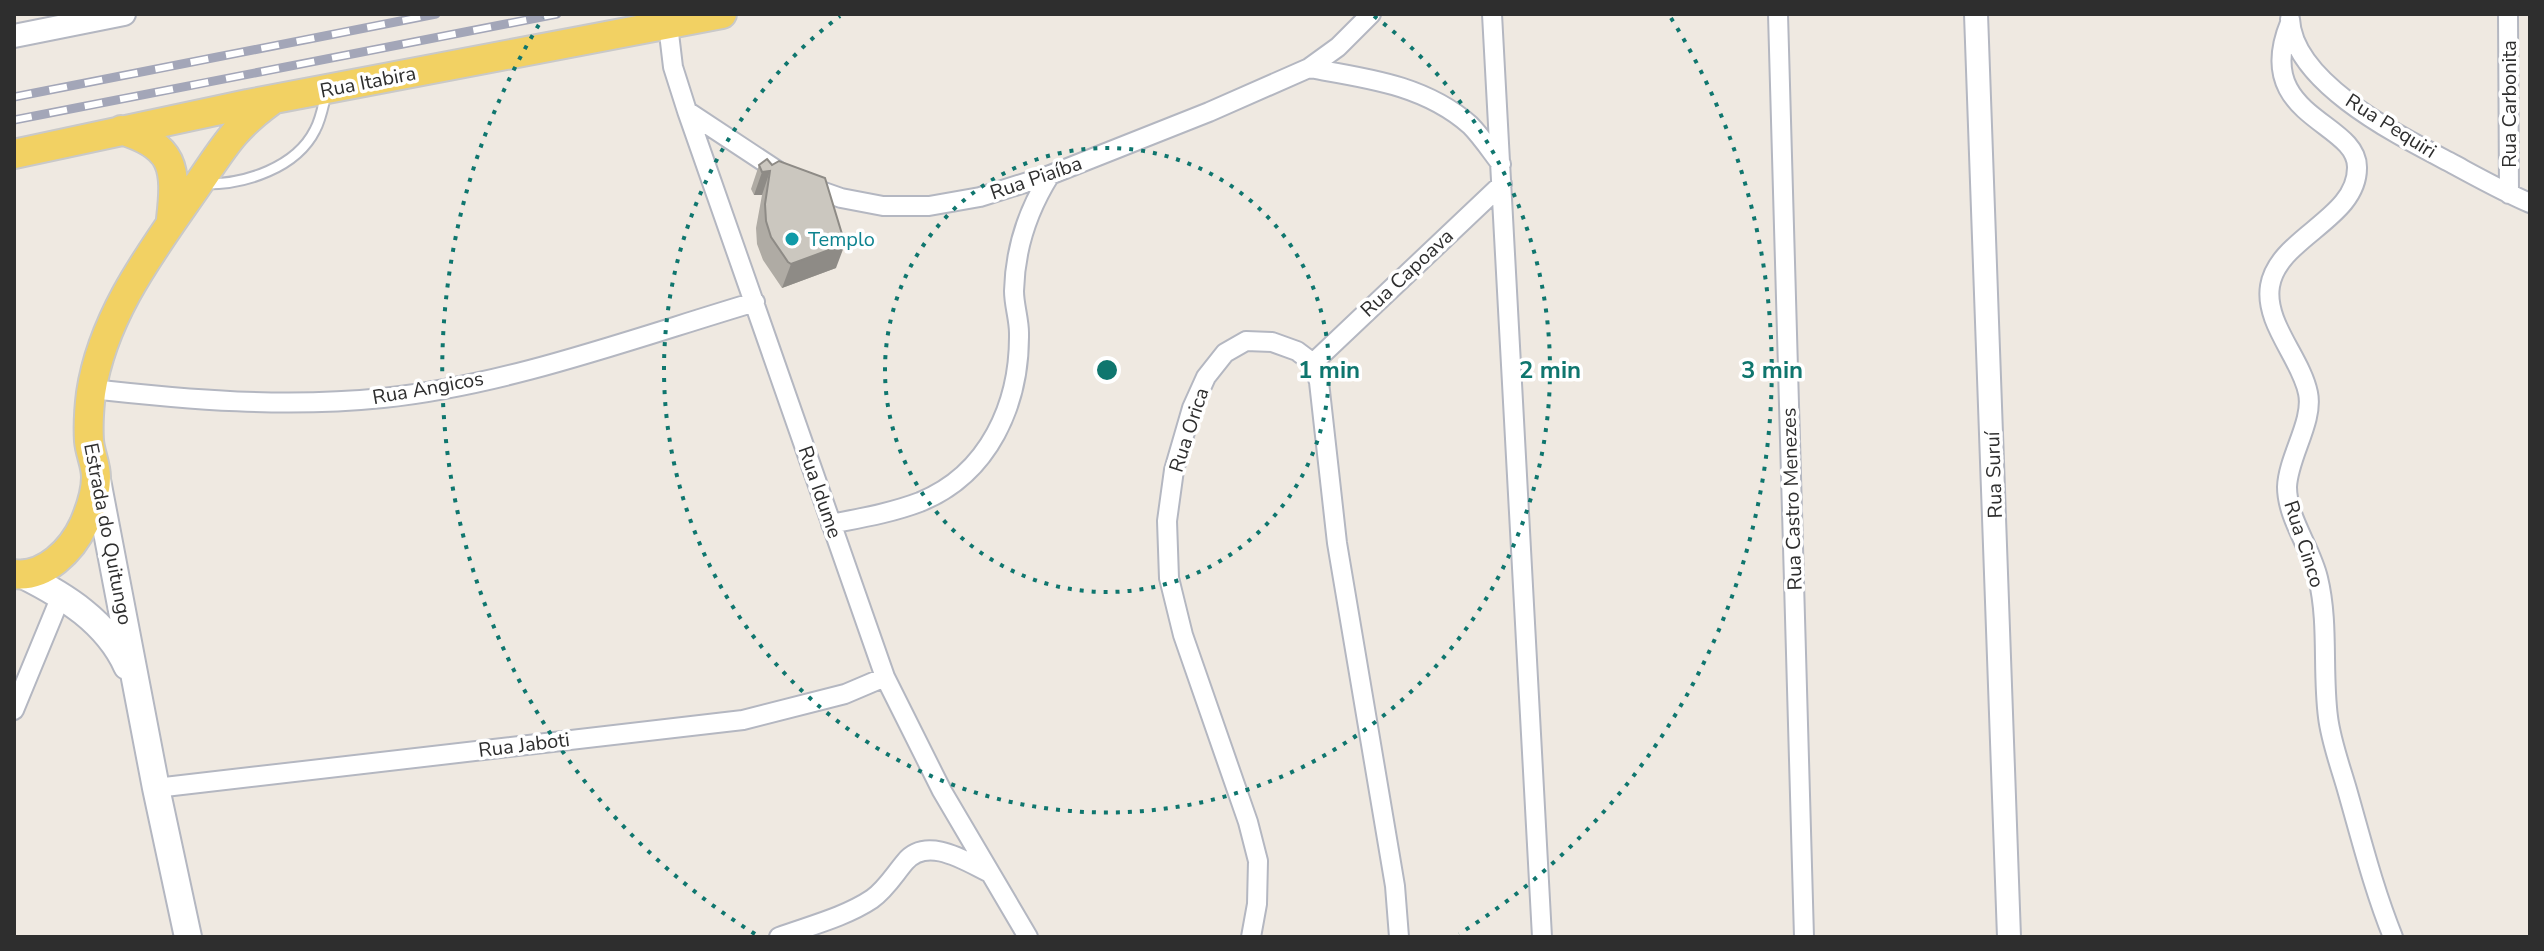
<svg xmlns="http://www.w3.org/2000/svg" width="2544" height="951" font-family="'Nunito Sans',sans-serif">
	<style>
		.lines { fill: none; stroke-linecap: round; stroke-linejoin: round }
		.service-casing { stroke: #b4b7c1; stroke-width: 13 }
		.minor-casing { stroke: #b4b7c1; stroke-width: 22 }
		.tertiary-casing { stroke: #b4b7c1; stroke-width: 26 }
		.secondary-casing { stroke: #b4b7c1; stroke-width: 30 }
		.primary-casing { stroke: #c9c9c9; stroke-width: 32 }
		.service { stroke: #fff; stroke-width: 9 }
		.minor { stroke: #fff; stroke-width: 18 }
		.tertiary { stroke: #fff; stroke-width: 22 }
		.secondary { stroke: #fff; stroke-width: 26 }
		.primary { stroke: #f2d163; stroke-width: 28 }
		.rail-casing { stroke: #a3a6b8; stroke-width: 9 }
		.rail { stroke: #fff; stroke-width: 6; stroke-dasharray: 18; stroke-linecap: butt }
		.wall { fill: #afaba4 }
		.shaded-wall { fill: #8e8b86 }
		.building { fill: #cbc7bf; stroke: #8e8b86; stroke-width: 2 }
		.ring { fill: none; stroke: #0f766e; stroke-width: 4; stroke-dasharray: 4 8 }
		.culture-dot { fill: #0f9aa8; stroke: #fff; stroke-width: 3 }
		.labels { text-anchor: middle; dominant-baseline: central; stroke-width: 7; stroke-linejoin: round; paint-order: stroke }
		.street-label { font-size: 20px; fill: #2e2e2e; stroke: #fff }
		.culture-label { font-size: 20px; fill: #0d838f; stroke: #fff; text-anchor: start }
		.centre { fill: #0f766e; stroke: #fff; stroke-width: 4 }
		.ring-label { font-size: 24px; text-anchor: middle; font-weight: bold; fill: #0f766e; stroke: #fff; stroke-width: 7; stroke-linejoin: round; paint-order: stroke }
	</style>
	<rect width="100%" height="100%" fill="#efe9e1"/>
	<g class="lines">
		<g class="service-casing">
			<path id="service" d="M206 184C245 184 296 168 315 130 321 119 323 106 326 94"/>
		</g>
		<g class="minor-casing">
			<path id="minor" d="M1492 14 1542 937
				M1778 14 1804 937
				M2508 14 2509 194
				M2290 19C2293 84 2402 137 2453 164 2479 178 2504 192 2530 203
				M2290 23C2251 117 2357 121 2357 167 2358 219 2278 237 2270 286 2264 323 2301 358 2308 393 2314 421 2288 457 2287 487 2287 518 2311 548 2318 578 2329 623 2322 671 2328 717 2331 742 2341 768 2348 793 2362 842 2374 890 2393 937
				M668 25 673 67 687 111 885 677 942 791 1028 937
				M1309 68C1366 78 1425 85 1470 125 1481 136 1491 151 1501 164
				M687 111 784 175
				M807 186 841 198 883 206H929L980 197 1050 175 1209 112 1309 68 1338 47 1371 14
				M1313 363 1502 184
				M92 389C189 400 285 408 383 398 508 385 634 338 755 302
				M831 524C861 518 891 513 920 502 989 474 1020 404 1019 333 1019 319 1014 305 1014 291 1015 249 1028 210 1050 175
				M14 710 61 596
				M156 788 743 720 845 694 885 677
				M779 937C809 926 845 917 872 899 886 889 894 875 905 862 927 835 967 862 990 873
				M1251 937 1257 904 1258 861 1248 822 1183 635 1169 578 1167 521 1174 470 1192 408 1206 377 1225 353 1246 341 1272 342 1297 351 1313 363 1319 382 1337 543 1395 886 1399 937"/>
		</g>
		<g class="tertiary-casing">
			<path id="tertiary" d="M1976 14 2009 937
				M14 36 124 14"/>
		</g>
		<g class="secondary-casing">
			<path id="secondary" d="M97 480 156 788 188 937
				M23 575C65 596 107 622 127 666"/>
		</g>
		<g class="primary-casing">
			<path id="primary" d="M121 130C174 146 177 167 171 219
				M14 154 248 104 722 14
				M14 574C45 578 72 550 84 524 90 510 96 492 96 477 96 465 90 453 89 441 88 425 89 409 91 393 103 313 155 247 199 183 224 147 233 129 270 102"/>
		</g>
		<use href="#service" class="service"/>
		<use href="#minor" class="minor"/>
		<use href="#tertiary" class="tertiary"/>
		<use href="#secondary" class="secondary"/>
		<use href="#primary" class="primary"/>
		<g class="rail-casing">
			<path id="rail" d="M14 97 436 14
				M14 120 557 14"/>
		</g>
		<use href="#rail" class="rail"/>
	</g>
	<path class="wall" d="M767 159 836 268 782 288 763 260 757 244 756 228 762 195H754L751 189 759 165Z"/>
	<path class="shaded-wall" d="M770 171 762 195H754L762 172Z
		M845 244 836 268 782 288 791 264Z"/>
	<path class="building" d="M767 159 772 165 779 161 825 178 845 244 791 264 788 262 771 237 766 221 765 204 770 171 762 172 759 165Z"/>
	<g class="ring">
		<circle cx="1107" cy="370" r="222"/>
		<path d="M1374 16A443 443 0 1 1 840 16"/>
		<path d="M755 934A665 665 0 0 1 543 18M1671 18A665 665 0 0 1 1459 934"/>
	</g>
	<circle class="culture-dot" cx="792" cy="239" r="8"/>
	<g class="labels">
		<g class="street-label">
			<text transform="translate(368 82) rotate(-11)">Rua Itabira</text>
			<text transform="translate(2509 104) rotate(-90)">Rua Carbonita</text>
			<text transform="translate(2391 126) rotate(32)">Rua Pequiri</text>
			<text transform="translate(1036 178) rotate(-19)">Rua Piaíba</text>
			<text transform="translate(1407 273) rotate(-43)">Rua Capoava</text>
			<text transform="translate(428 388) rotate(-10)">Rua Angicos</text>
			<text transform="translate(1189 430) rotate(-72)">Rua Orica</text>
			<text transform="translate(1994 475) rotate(-92)">Rua Suruí</text>
			<text transform="translate(820 492) rotate(71)">Rua Idume</text>
			<text transform="translate(1792 499) rotate(-92)">Rua Castro Menezes</text>
			<text transform="translate(108 534) rotate(79)">Estrada do Quitungo</text>
			<text transform="translate(2304 544) rotate(72)">Rua Cinco</text>
			<text transform="translate(524 745) rotate(-7)">Rua Jaboti</text>
		</g>
		<g class="culture-label">
			<text x="808" y="239">Templo</text>
		</g>
	</g>
	<circle cx="1107" cy="370" r="12" class="centre"/>
	<g class="ring-label">
		<text x="1329" y="378">1 min</text>
		<text x="1550" y="378">2 min</text>
		<text x="1772" y="378">3 min</text>
	</g>
	<rect width="2544" height="951" fill="none" stroke="#2e2e2e" stroke-width="32"/>
</svg>
